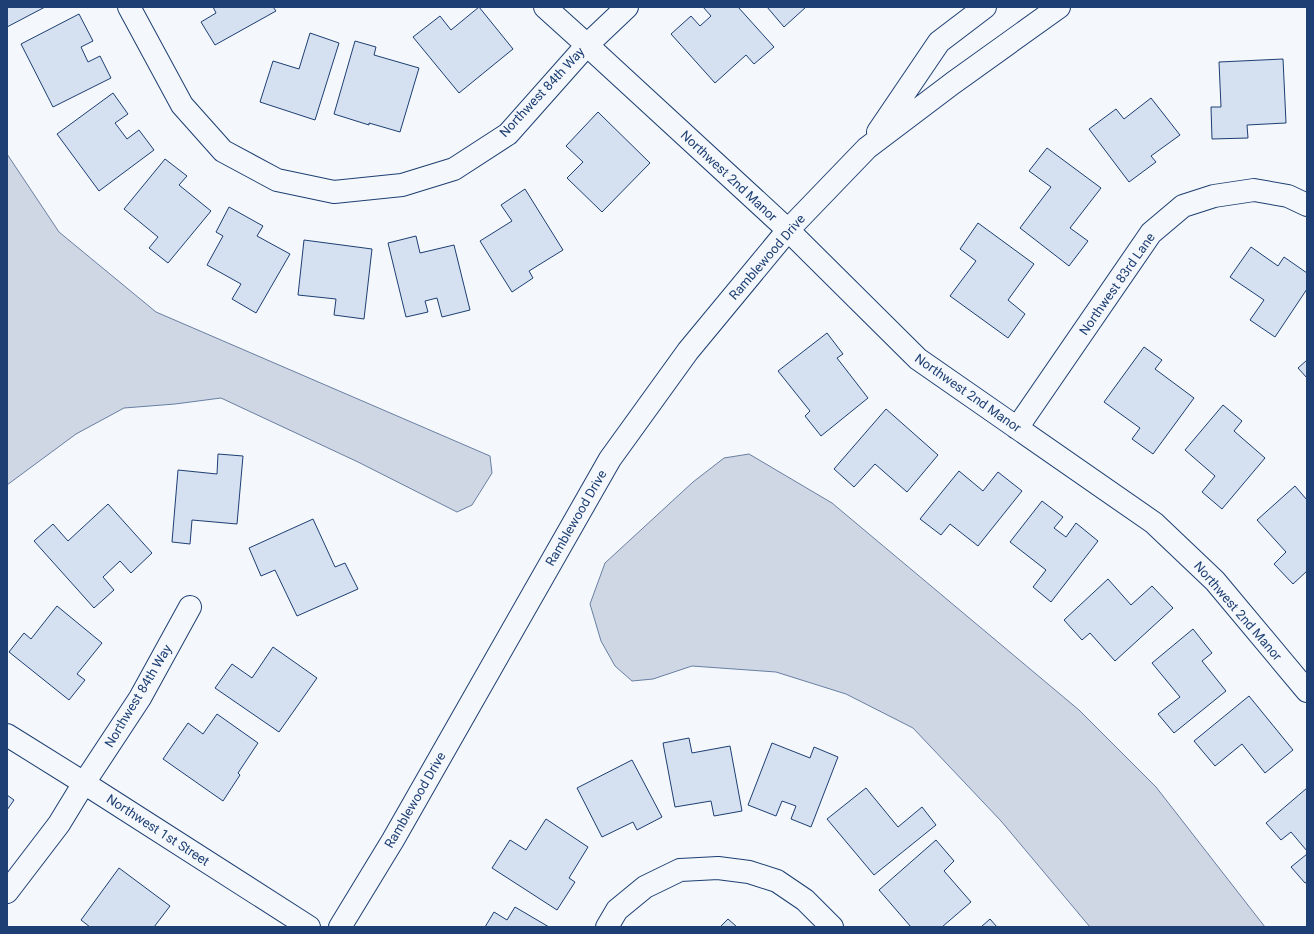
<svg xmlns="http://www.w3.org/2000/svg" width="1314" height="934" font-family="Roboto,sans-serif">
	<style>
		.water { fill: #cfd7e4; stroke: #687fa3 }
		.building { fill: #d5e0f0; stroke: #1d3f73 }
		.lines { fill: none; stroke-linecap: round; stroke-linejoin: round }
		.minor-casing { stroke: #1d3f73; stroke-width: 24 }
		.minor { stroke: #f4f7fb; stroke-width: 22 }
		.labels { text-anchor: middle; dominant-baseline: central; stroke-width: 3; stroke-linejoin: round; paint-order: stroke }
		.street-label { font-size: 13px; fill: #1d3f73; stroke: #f4f7fb }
	</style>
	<rect width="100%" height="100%" fill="#f4f7fb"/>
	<path class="water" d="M7 154 59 232 156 312 490 456 492 473 472 505 457 512 358 462 221 398 175 404 124 408 76 434 7 485Z
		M749 454 832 503 1079 710 1156 787 1265 927H1090L1001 821 913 728 846 694 776 672 692 666 653 679 632 681 615 666 601 641 590 604 605 563 693 482 724 458Z"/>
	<path class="building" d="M7 7H45L7 27Z
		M213 7H273L276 11 215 45 201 22 216 13Z
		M479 7 513 49 459 93 413 37 440 16 451 30Z
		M703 7H738L774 47 754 64 746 55 715 83 671 34 691 16 700 26 711 16Z
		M767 7H806L784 27Z
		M79 14 93 41 81 47 88 62 100 56 111 78 53 107 21 44Z
		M310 33 339 43 315 120 260 102 273 61 299 69Z
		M355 41 376 47 374 55 419 68 400 132 369 123V125L334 114Z
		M1283 59 1286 123 1247 125 1248 138 1212 139 1211 107H1221L1219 62Z
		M113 93 128 114 115 123 127 139 139 130 154 150 99 191 57 134Z
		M1151 98 1180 135 1151 156 1156 162 1129 182 1089 129 1116 109 1124 119Z
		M598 112 650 163 602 212 567 178 583 162 566 146Z
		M1047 148 1101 188 1070 228 1088 241 1069 266 1020 228 1051 187 1029 171Z
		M165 159 187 176 179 185 211 211 168 263 149 248 158 237 124 209Z
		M525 189 563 250 529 271 533 278 512 292 480 241 512 221 501 205Z
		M229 207 263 226 257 236 290 254 256 313 232 299 241 284 207 265 223 236 216 232Z
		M978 223 1034 264 1008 300 1025 314 1008 338 950 296 976 261 960 249Z
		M416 236 420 253 454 245 470 310 442 317 437 298 425 301 428 312 406 317 388 243Z
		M304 240 372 249 364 319 334 315 336 299 298 295Z
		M1251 247 1278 266 1284 257 1307 273V289L1275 337 1250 320 1264 300 1230 277Z
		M827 333 843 354 837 358 868 398 821 436 805 416 810 411 778 371Z
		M1144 347 1162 360 1155 369 1194 398 1153 454 1132 439 1140 428 1104 402Z
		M1307 360V378L1298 368Z
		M1223 405 1242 421 1234 431 1265 458 1222 509 1202 492 1215 476 1185 450Z
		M886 409 938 455 907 492 875 464 854 487 834 469Z
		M218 454 243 456 237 524 192 520 190 544 172 542 178 470 217 474Z
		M959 471 983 491 998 472 1022 491 978 546 950 524 941 535 920 519Z
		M1295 486 1307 500V571L1293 584 1274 564 1286 552 1257 520Z
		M1042 501 1063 517 1054 528 1066 537 1076 523 1098 541 1051 602 1033 587 1046 570 1010 542Z
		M108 504 152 553 131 573 120 561 103 577 114 590 94 608 34 541 53 524 68 541Z
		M313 519 335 567 345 563 358 589 297 616 275 570 261 576 249 548Z
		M1108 579 1131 605 1152 586 1173 608 1115 661 1090 633 1082 640 1064 620Z
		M57 606 102 643 77 674 85 680 69 700 9 652 24 633 31 639Z
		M1193 629 1212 653 1202 661 1226 691 1174 733 1158 714 1180 697 1152 663Z
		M273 647 317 678 279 732 215 688 232 664 252 678Z
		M1249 696 1293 750 1265 773 1242 744 1215 766 1194 741Z
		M217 714 258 743 238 773 240 775 223 801 163 759 188 723 203 734Z
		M689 738 692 753 730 746 742 811 714 816 711 801 675 807 663 743Z
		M772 743 810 758 814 747 838 757 811 827 791 819 796 806 782 801 776 816 748 805Z
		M632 760 662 817 637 830 633 822 602 837 577 788Z
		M866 788 898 827 922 807 936 825 874 875 827 819Z
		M1307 788V851L1291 832 1281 840 1266 823Z
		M7 795 14 800 7 810Z
		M546 819 588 847 569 878 575 882 557 910 492 868 510 840 526 850Z
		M936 840 954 861 944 871 971 902 942 927H911L879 890Z
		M1307 854V882L1305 883 1291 867Z
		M119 868 170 906 154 927H90L81 920Z
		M515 907 549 927H485L494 912 507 920Z
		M728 919 737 927H720Z
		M990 919 997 927H981Z"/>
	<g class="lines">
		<g class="minor-casing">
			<path id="minor" d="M129 7 182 105 223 151 277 180 334 192 402 185 454 169 508 134 587 45 627 7
				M545 7 587 45 788 230 918 359 1154 523 1215 581 1307 691
				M878 132 939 42 985 7
				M1017 428 1151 233 1183 206 1214 196 1254 190 1288 196 1307 205
				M7 735 84 783 309 927
				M7 892 59 824 84 783 140 698 190 607
				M340 927 393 840 610 459 688 351 788 230 867 148 953 83 1059 7
				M607 927 617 910 645 887 680 870 718 868 749 872 777 881 805 900 832 927"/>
		</g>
		<use href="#minor" class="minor"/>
	</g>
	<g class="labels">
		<g class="street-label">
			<text transform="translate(542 92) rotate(-47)">Northwest 84th Way</text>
			<text transform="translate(729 176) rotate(43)">Northwest 2nd Manor</text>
			<text transform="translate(767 257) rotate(-49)">Ramblewood Drive</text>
			<text transform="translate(1117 284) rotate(-55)">Northwest 83rd Lane</text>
			<text transform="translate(968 393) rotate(35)">Northwest 2nd Manor</text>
			<text transform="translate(576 518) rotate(-60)">Ramblewood Drive</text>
			<text transform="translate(1238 611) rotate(49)">Northwest 2nd Manor</text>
			<text transform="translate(138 696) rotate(-59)">Northwest 84th Way</text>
			<text transform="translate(415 800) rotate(-60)">Ramblewood Drive</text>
			<text transform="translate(158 830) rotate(33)">Northwest 1st Street</text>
		</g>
	</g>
	<rect width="1314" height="934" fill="none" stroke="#1d3f73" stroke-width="16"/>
</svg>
